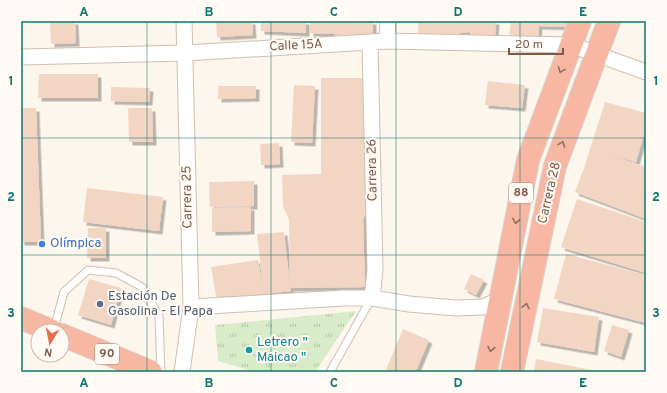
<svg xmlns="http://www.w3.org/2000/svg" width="667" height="393" font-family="Overpass,sans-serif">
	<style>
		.park { fill: url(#park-tufts) }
		.building { fill: #f3d5c3; filter: url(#shadow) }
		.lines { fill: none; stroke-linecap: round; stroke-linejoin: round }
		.lane-casing { stroke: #d1beb0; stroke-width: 9 }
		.street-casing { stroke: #d1beb0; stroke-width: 17 }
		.highway-casing { stroke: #dad1cd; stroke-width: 24 }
		.lane { stroke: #fff; stroke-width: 7 }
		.street { stroke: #fff; stroke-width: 15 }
		.highway { stroke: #f7b7a3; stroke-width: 22 }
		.oneway { stroke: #936e5e }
		.grid { fill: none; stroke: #0f766e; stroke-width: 1; stroke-opacity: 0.55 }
		.shop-dot { fill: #3f7fe0; stroke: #fffaf3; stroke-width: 1.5 }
		.service-dot { fill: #5c6f8a; stroke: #fffaf3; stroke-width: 1.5 }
		.culture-dot { fill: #0f9aa8; stroke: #fffaf3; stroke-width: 1.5 }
		.labels { text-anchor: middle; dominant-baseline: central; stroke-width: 4; stroke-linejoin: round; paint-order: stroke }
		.shield { fill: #fffaf3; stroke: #a28b7f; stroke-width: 1 }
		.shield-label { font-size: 12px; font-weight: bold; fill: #7a5c4d }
		.street-label { font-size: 13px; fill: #7a5c4d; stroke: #fffaf3 }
		.shop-label { font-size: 13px; fill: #366cbe; stroke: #fffaf3; text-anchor: start }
		.service-label { font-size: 13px; fill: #4e5e75; stroke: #fffaf3; text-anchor: start }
		.culture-label { font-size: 13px; fill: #0d838f; stroke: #fffaf3; text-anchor: start }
		.neatline { fill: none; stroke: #0f766e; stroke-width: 1.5 }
		.grid-label { font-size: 13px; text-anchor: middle; font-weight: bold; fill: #0f766e }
	</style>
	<defs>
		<pattern id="park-tufts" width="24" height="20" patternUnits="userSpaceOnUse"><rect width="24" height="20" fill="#d8ecc9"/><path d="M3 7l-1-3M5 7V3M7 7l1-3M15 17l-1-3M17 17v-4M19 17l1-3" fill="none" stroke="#b4c2a5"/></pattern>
		<filter id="shadow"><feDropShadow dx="3.5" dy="3.5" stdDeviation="0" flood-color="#0004"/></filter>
	</defs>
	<rect width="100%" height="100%" fill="#fdf6ec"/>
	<path class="park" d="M356 311 315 372H255L218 361 215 325Z"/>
	<path class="building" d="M50 21H75L76 43 51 44Z
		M216 21H252L253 35 217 37Z
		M261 21H306V33L261 31Z
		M310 21H373V37H335V34L310 33Z
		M418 21H496L495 36 470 35V32L460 33V41L418 40Z
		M511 21H574V27L539 26 538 41 509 40Z
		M39 74H98V98H38Z
		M321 78H370L372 203 363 219 365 287 290 288 291 291 264 294 217 301 211 267 258 260 263 288 257 234 284 232 290 286 289 220 283 206 282 175 321 174Z
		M488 81 525 85 522 108 485 105Z
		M294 85 315 86 312 143 291 142Z
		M218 86H256V98L218 99Z
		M111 87 150 88 149 102 111 101Z
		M605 102 646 113V127L636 162 604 153 646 167V219L575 192 584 168Z
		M21 108H36L41 242H21Z
		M128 108H152L153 142H129Z
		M279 143 280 164 261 165 260 144Z
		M254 181V206L210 207 209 182Z
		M87 188 163 197 159 231 83 222Z
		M577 199 646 222V273L561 247Z
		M251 207V231L212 232V208Z
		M88 228H106V258H87Z
		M566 254 646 275V323L554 299Z
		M471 274 484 280 476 295 464 289Z
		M89 279 121 288 111 325 78 315Z
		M543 308 599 317 594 352 537 342Z
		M612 325 629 330 621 357 604 351Z
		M403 329 429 340 416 371 419 372H385Z
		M536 359 596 371V372H534Z"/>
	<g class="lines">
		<g class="lane-casing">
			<path id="lane" d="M54 329 64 292 88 270 116 273 142 287 159 316 161 372
				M330 372 371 299"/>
		</g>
		<g class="street-casing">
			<path id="street" d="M387 41 388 21
				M370 42 375 270 372 298
				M21 57 185 53 387 41 571 45 646 72
				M191 307 344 298H372L409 304 456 308 483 307 501 299
				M182 372 191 307 184 21"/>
		</g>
		<g class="highway-casing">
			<path id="highway" d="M21 318 52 331
				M62 335 151 372
				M486 372 528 160 580 21
				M512 372 555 166 609 21"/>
		</g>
		<use href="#lane" class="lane"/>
		<use href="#street" class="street"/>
		<use href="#highway" class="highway"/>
	</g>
	<defs><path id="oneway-chevron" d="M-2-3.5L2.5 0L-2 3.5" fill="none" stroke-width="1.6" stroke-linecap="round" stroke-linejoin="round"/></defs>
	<g class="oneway">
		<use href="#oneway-chevron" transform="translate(561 70) rotate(111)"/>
		<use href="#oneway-chevron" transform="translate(562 144) rotate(-70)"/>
		<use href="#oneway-chevron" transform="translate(516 221) rotate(101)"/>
		<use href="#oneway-chevron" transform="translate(526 306) rotate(-78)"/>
		<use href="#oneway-chevron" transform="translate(491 349) rotate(101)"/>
	</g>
	<path class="grid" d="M147 21V372M271 21V372M396 21V372M520 21V372M21 138H646M21 255H646"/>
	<circle class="shop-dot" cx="42" cy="244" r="4"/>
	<circle class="service-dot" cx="100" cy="304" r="4"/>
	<circle class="culture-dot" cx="249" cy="350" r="4"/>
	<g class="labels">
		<g class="shield">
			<rect x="509" y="183" width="24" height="20" rx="3"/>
			<rect x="95" y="344" width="24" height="20" rx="3"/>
		</g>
		<g class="shield-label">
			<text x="521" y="193">88</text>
			<text x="107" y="354">90</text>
		</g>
		<g class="street-label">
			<text transform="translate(296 46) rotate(-3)">Calle 15A</text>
			<text transform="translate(373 170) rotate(-91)">Carrera 26</text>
			<text transform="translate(550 193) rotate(-77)">Carrera 28</text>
			<text transform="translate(188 197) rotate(-91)">Carrera 25</text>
		</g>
		<g class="shop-label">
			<text x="50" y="244">Olímpica</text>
		</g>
		<g class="service-label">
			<text x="108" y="297">Estación De<tspan x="108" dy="15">Gasolina - El Papa</tspan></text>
		</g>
		<g class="culture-label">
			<text x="257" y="343">Letrero "<tspan x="257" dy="15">Maicao "</tspan></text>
		</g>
	</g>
	<rect width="667" height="393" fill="none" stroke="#fffaf3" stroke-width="44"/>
	<g transform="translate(50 343) rotate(190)"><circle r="19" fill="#fffaf3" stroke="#cabbb1"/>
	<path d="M0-3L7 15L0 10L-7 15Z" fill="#e76f51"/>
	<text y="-6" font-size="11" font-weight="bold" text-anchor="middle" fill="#7a5c4d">N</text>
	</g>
	<path d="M509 48v6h54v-6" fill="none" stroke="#7a5c4d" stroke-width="2"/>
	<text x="515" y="48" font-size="12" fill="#7a5c4d" stroke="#fffaf3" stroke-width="3" paint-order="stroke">20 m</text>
	<rect x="22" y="22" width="623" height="349" class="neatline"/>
	<g class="grid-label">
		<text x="84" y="16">A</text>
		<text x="209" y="16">B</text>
		<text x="334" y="16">C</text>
		<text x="458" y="16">D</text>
		<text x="583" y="16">E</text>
		<text x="11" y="85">1</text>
		<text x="656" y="85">1</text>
		<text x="11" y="201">2</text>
		<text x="656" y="201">2</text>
		<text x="11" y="317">3</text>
		<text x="656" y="317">3</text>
		<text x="84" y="387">A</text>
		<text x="209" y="387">B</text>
		<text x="334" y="387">C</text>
		<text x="458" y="387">D</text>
		<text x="583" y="387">E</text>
	</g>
</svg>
